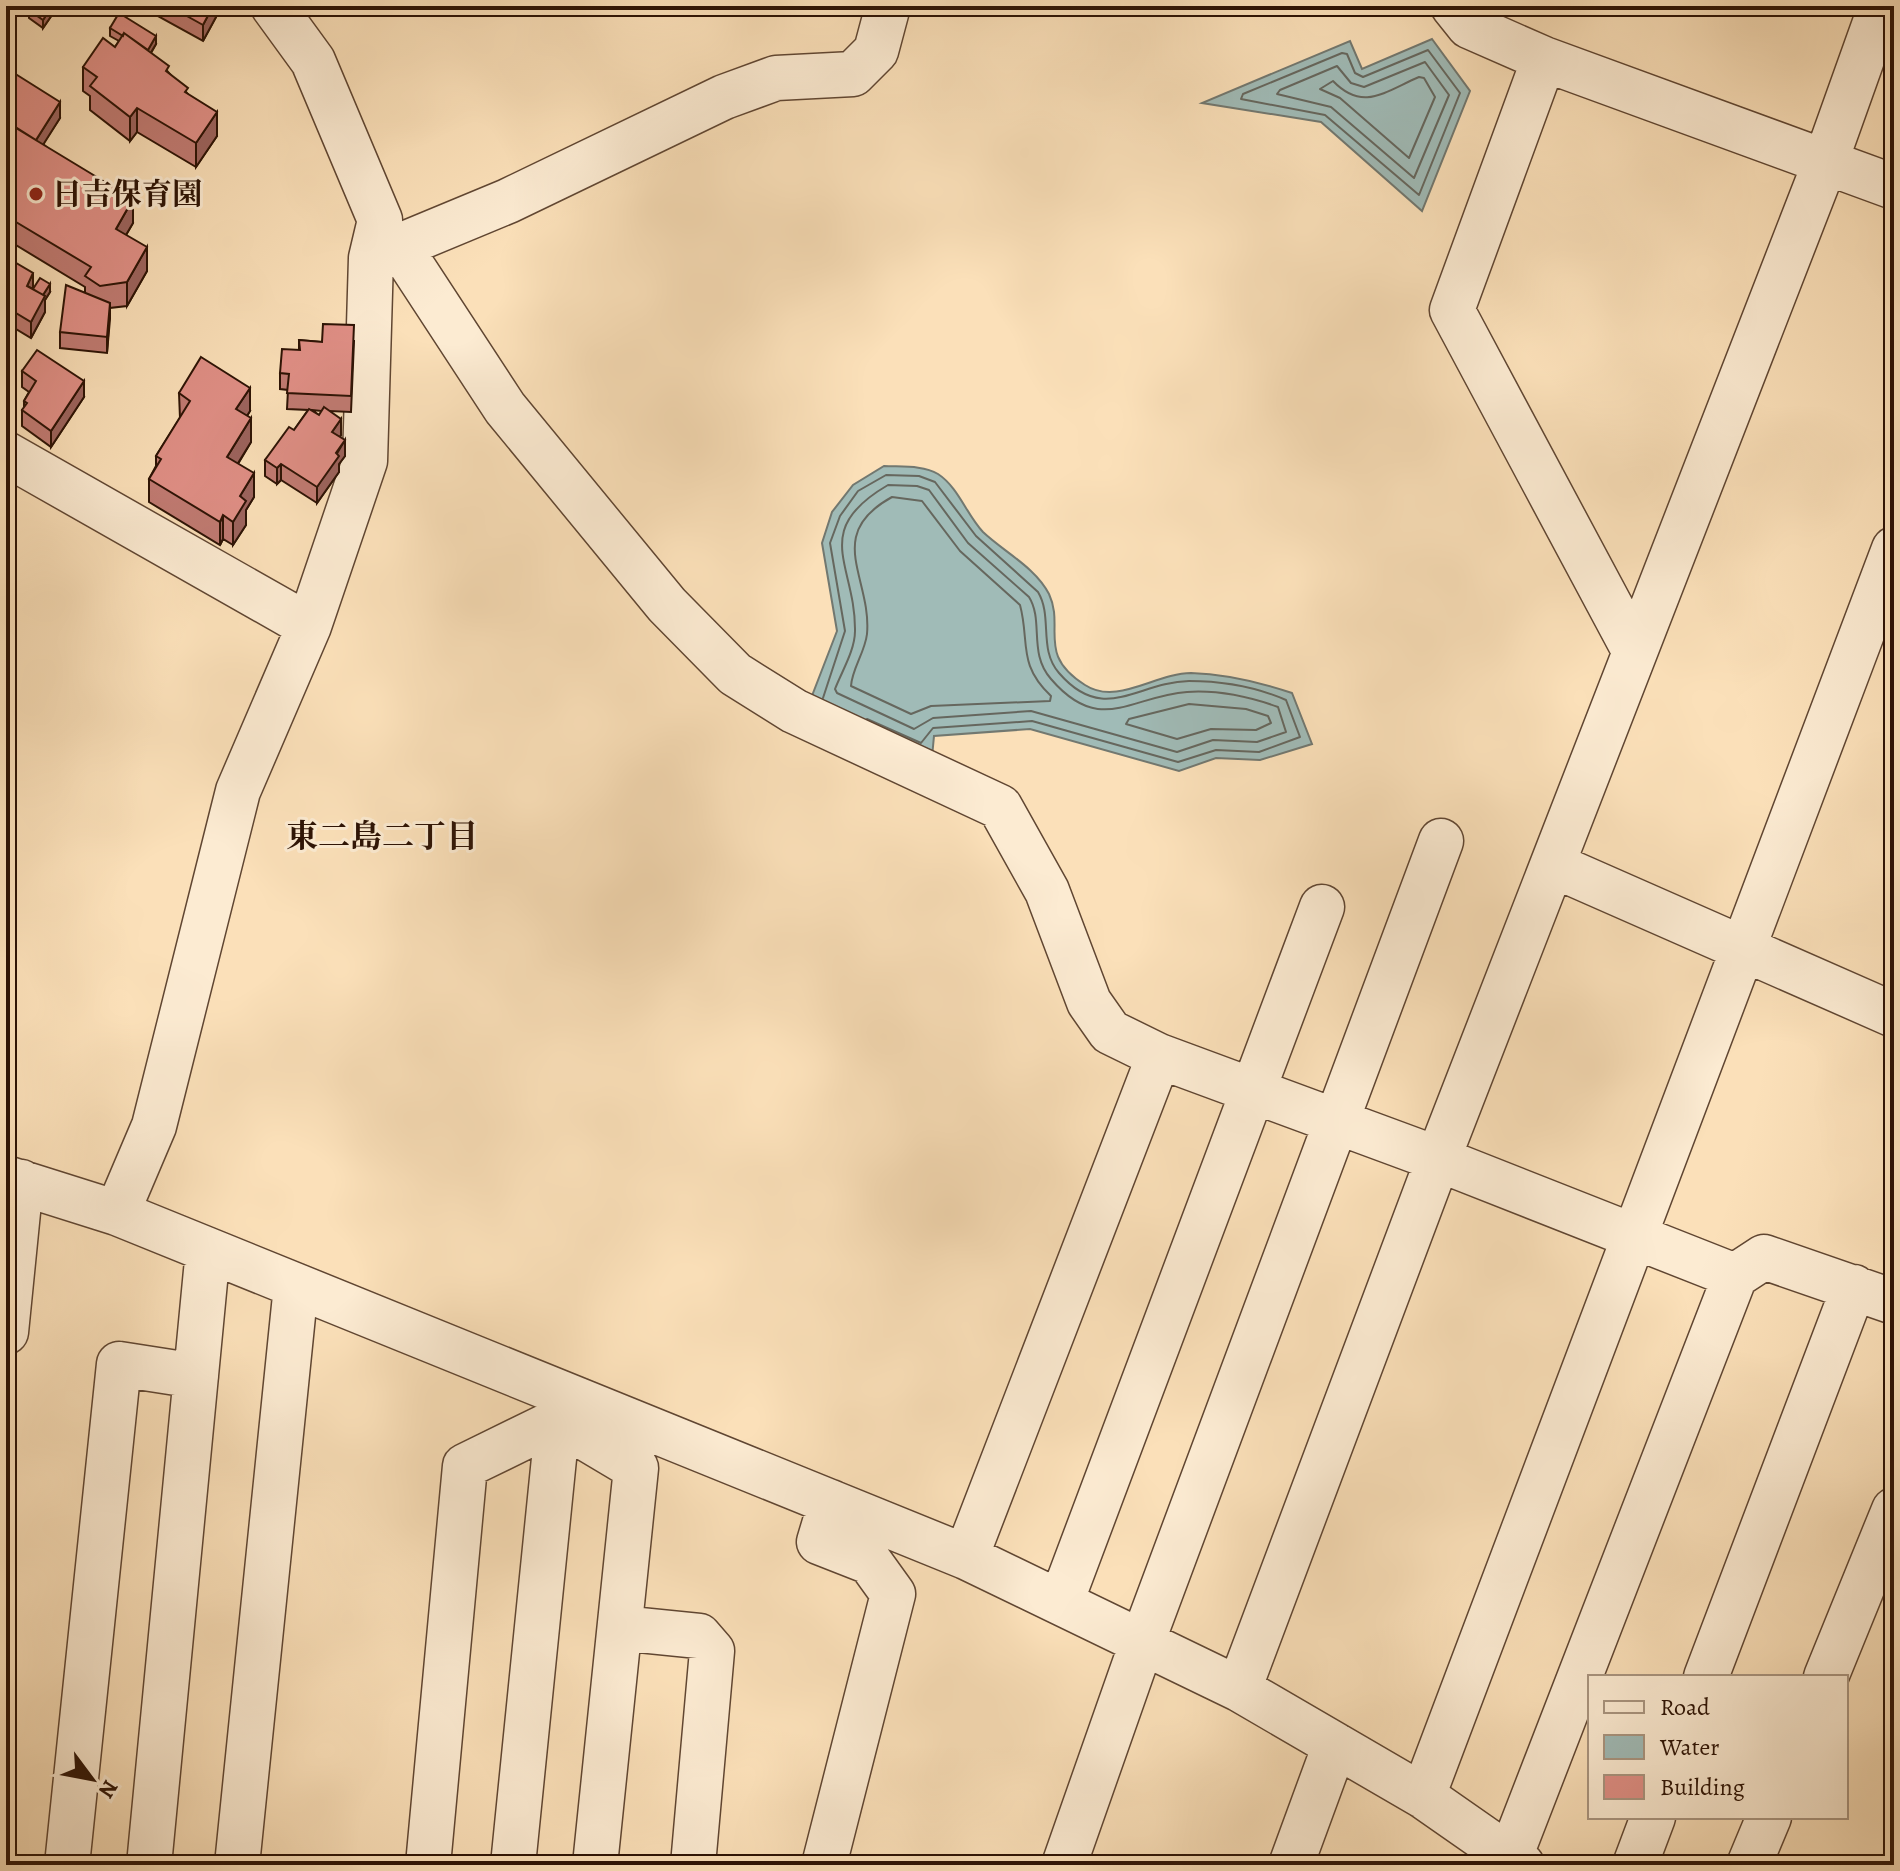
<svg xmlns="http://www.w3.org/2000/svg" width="1900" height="1871" font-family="Alegreya,'Noto Serif JP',serif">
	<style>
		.water { fill: #a0bbb7; stroke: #727870; stroke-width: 2 }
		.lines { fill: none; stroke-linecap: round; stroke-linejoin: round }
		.shore { stroke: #66675e; stroke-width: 2 }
		.street-casing { stroke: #604632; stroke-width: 47 }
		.street { stroke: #fcebd2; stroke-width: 44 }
		.wall { fill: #c17b73; stroke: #2d1305; stroke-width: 2; fill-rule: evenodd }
		.shaded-wall { fill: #9d645e; stroke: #2d1305; stroke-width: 2 }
		.building { fill: #e08f86; stroke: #2d1305; stroke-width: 2 }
		.poi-dot { fill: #8f2418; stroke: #fcebd2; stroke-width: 3 }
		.labels { text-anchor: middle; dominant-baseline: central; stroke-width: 6; stroke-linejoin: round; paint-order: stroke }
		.poi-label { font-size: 30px; font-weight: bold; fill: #2d1305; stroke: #fcebd2; text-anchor: start }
		.neighbourhood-label { font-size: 32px; font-weight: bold; fill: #2d1305; stroke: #fcebd2 }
	</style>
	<rect width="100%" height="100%" fill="#fbe0b9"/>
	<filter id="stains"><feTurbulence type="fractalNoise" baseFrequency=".0025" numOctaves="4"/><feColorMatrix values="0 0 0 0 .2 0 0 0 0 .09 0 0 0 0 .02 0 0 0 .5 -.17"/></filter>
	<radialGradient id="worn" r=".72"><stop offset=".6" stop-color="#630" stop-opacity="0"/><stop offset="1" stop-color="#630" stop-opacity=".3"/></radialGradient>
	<path class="water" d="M1432 39 1470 91 1422 211 1321 122 1202 103 1350 41 1362 69Z
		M884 466C902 467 923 465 938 474 958 487 967 515 983 532 1004 552 1035 567 1049 594 1065 628 1036 654 1085 685 1117 706 1156 673 1191 673 1226 674 1259 682 1292 693L1312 744 1260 760 1216 758 1179 771 1030 729 934 736 932 757 810 701 837 631 822 543 832 512 853 485Z"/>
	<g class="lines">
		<path class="shore" d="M1428 50 1460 93 1419 195 1325 115 1241 99 1243 94 1342 53 1347 54 1355 73 1363 77Z
			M1425 62 1449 95 1414 178 1331 107 1277 94 1280 90 1337 66 1351 83 1364 87Z
			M1419 77 1424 78 1435 97 1409 158 1340 98 1320 89 1333 81C1363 112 1384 92 1419 77Z
			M888 485 917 486 929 490 968 543 1029 597C1044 621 1028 653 1051 679 1100 736 1131 696 1187 692 1216 690 1250 697 1278 707L1286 732 1257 742 1213 740 1177 752 1031 711 933 718 914 729 837 693 835 689C842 671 855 650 855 631 856 565 809 531 888 485Z
			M892 497 922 501 960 551 1020 605C1030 642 1017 664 1051 696L1050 701 931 706 911 714 851 686C852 669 865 652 867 634 872 578 823 535 892 497Z
			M823 698 845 631 830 543 840 516 858 491 886 475 919 476 935 482 976 536 1038 592C1053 617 1038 649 1059 673 1104 725 1137 682 1189 681 1221 681 1256 687 1286 700L1300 737 1259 752 1216 750 1178 762 1032 721 933 728 921 743 867 719
			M1189 704 1246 709 1268 716 1271 723 1256 730 1211 729 1177 739 1126 724 1129 719Z"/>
		<g class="street-casing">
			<path id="street" d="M1453 6 1469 26 1544 59 1894 187
				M1544 59 1452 310 1635 652
				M399 246 505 408 667 605 735 674 794 711 1000 807 1047 891 1089 1002 1110 1032 1159 1056 1438 1159 1735 1276 1764 1257 1894 1302
				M373 257 508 201 724 97 776 78 853 74 876 51 888 6
				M6 454 309 626
				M1553 865 1894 1015
				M6 1178 117 1213 966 1557 1239 1689 1423 1796 1522 1865
				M117 1213 154 1126 238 791 309 626 365 461 371 258 380 220 313 61 273 6
				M6 1332 21 1182
				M966 1557 1159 1056
				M1061 1602 1322 907
				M620 1628 699 1636 712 1651 693 1865
				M1706 1677 1854 1287
				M1826 1677 1894 1510
				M1239 1689 1438 1159 1825 163 1881 6
				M1423 1796 1894 549
				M1510 1857 1735 1276
				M67 1865 119 1364 196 1376
				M149 1865 208 1250
				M237 1865 296 1286
				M428 1865 465 1466 557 1421 636 1468 595 1865
				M513 1865 560 1399
				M824 1865 893 1594 870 1562 819 1542 831 1502
				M1064 1865 1143 1640 1441 841
				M1291 1865 1335 1745
				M1635 1865 1653 1817
				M1749 1865 1769 1817"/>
		</g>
		<use href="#street" class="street"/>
	</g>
	<path class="wall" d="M54 6V12L43 28 29 18V10Z
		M154 6H222L203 41 154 14Z
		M110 28 156 44 151 53 188 94 217 136 196 167 137 132 130 141 90 110V96L83 91V67L115 47 119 41 110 36Z
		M6 68 60 118 43 144 133 223 126 235 147 271 127 306 110 308 107 353 60 348V332L85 293V287L6 239Z
		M6 257 33 289 50 292 45 300V312L31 338 6 323Z
		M299 340 322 342 354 341 351 412 330 411 341 435 340 437 345 456 339 464V472L317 503 281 480 277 484 265 476V460L294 430 308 410 287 409 288 390 280 389V373L299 350ZM312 410 322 411 319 415Z
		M22 371 84 397 51 447 22 426V410L24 408V401L29 392 22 387Z
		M179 393 250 411 247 416 251 442 238 464 254 497 246 510V525L233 545 223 539 220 545 149 502V479L156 466V456L180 418Z"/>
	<path class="shaded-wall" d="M52 6H54V12L43 28V20Z
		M213 6H222L203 41V25Z
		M156 36V44L147 59V51Z
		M60 102V118L36 156V140Z
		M137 108V132L130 141V117Z
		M217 112V136L196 167V143Z
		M133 199V223L116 252V229Z
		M147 247V271L127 306V282Z
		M33 273V289L27 286Z
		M50 284V292L45 300V312L31 338V322L41 298Z
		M110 303V319L107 353V337Z
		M84 381V397L51 447V431Z
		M250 388V411L236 433V409Z
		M251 418V442L227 481V457Z
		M341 419V435L332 448V432Z
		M345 440V456L339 464V472L317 503V487Z
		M281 464V480L277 484V468Z
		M254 473V497L246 510V525L233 545V522L240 496Z
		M223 515V539L220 545V522Z"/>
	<path class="building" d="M32 6H52L43 20 29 10Z
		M169 6H213L203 25Z
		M119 13 156 36 148 50 124 33 123 36 110 28Z
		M124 33 169 66 166 71 188 88 185 92 217 112 196 143 137 108 130 117 90 86 97 77 83 67 103 38 115 47Z
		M6 68 60 102 36 140 6 121Z
		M6 122 133 199 116 229 147 247 127 282 100 286 85 276 91 267 6 216V190L10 183 6 180Z
		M6 257 33 273 27 286 45 296 31 322 6 307Z
		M40 278 50 284 43 295 33 289Z
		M66 285 110 303 107 337 60 332Z
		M323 324 354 325 351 396 287 393 289 374 280 373 282 349 300 350 299 340 322 342Z
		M37 350 84 381 51 431 22 410 27 403 24 401 36 381 22 371Z
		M201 357 250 388 236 409 251 418 227 457 254 473 240 496 246 501 233 522 223 515 220 522 149 479 161 459 156 456 190 401 179 393Z
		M324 407 341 419 332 432 345 440 336 453 339 456 317 487 281 464 277 468 265 460 289 427 294 430 309 409 319 415Z"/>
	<circle class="poi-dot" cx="36" cy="194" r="8"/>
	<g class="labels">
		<g class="poi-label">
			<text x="52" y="194">日吉保育園</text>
		</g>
		<g class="neighbourhood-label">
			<text x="382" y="836">東二島二丁目</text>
		</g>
	</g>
	<rect width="1900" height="1871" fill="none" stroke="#fbe0b9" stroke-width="32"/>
	<rect x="8" y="8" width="1884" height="1855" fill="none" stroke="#2d1305" stroke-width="4"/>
	<rect x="16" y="16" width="1868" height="1839" fill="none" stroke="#2d1305" stroke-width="2"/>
	<rect x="1588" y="1675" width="260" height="144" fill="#fcebd2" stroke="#a99580" stroke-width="2"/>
	<rect x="1604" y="1701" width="40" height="12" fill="#fcebd2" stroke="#a99580" stroke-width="2"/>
	<text x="1660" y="1715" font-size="24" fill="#2d1305">Road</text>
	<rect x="1604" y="1735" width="40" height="24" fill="#a0bbb7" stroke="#a99580" stroke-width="2"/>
	<text x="1660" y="1755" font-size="24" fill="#2d1305">Water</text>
	<rect x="1604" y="1775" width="40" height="24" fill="#e08f86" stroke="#a99580" stroke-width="2"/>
	<text x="1660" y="1795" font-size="24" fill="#2d1305">Building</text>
	<g transform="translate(92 1779) rotate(122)" stroke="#fcebd2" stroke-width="6" paint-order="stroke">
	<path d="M0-6L14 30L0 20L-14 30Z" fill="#2d1305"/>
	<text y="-12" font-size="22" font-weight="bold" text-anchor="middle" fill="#2d1305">N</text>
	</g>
	<rect width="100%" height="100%" filter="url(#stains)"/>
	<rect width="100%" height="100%" fill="url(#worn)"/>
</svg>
